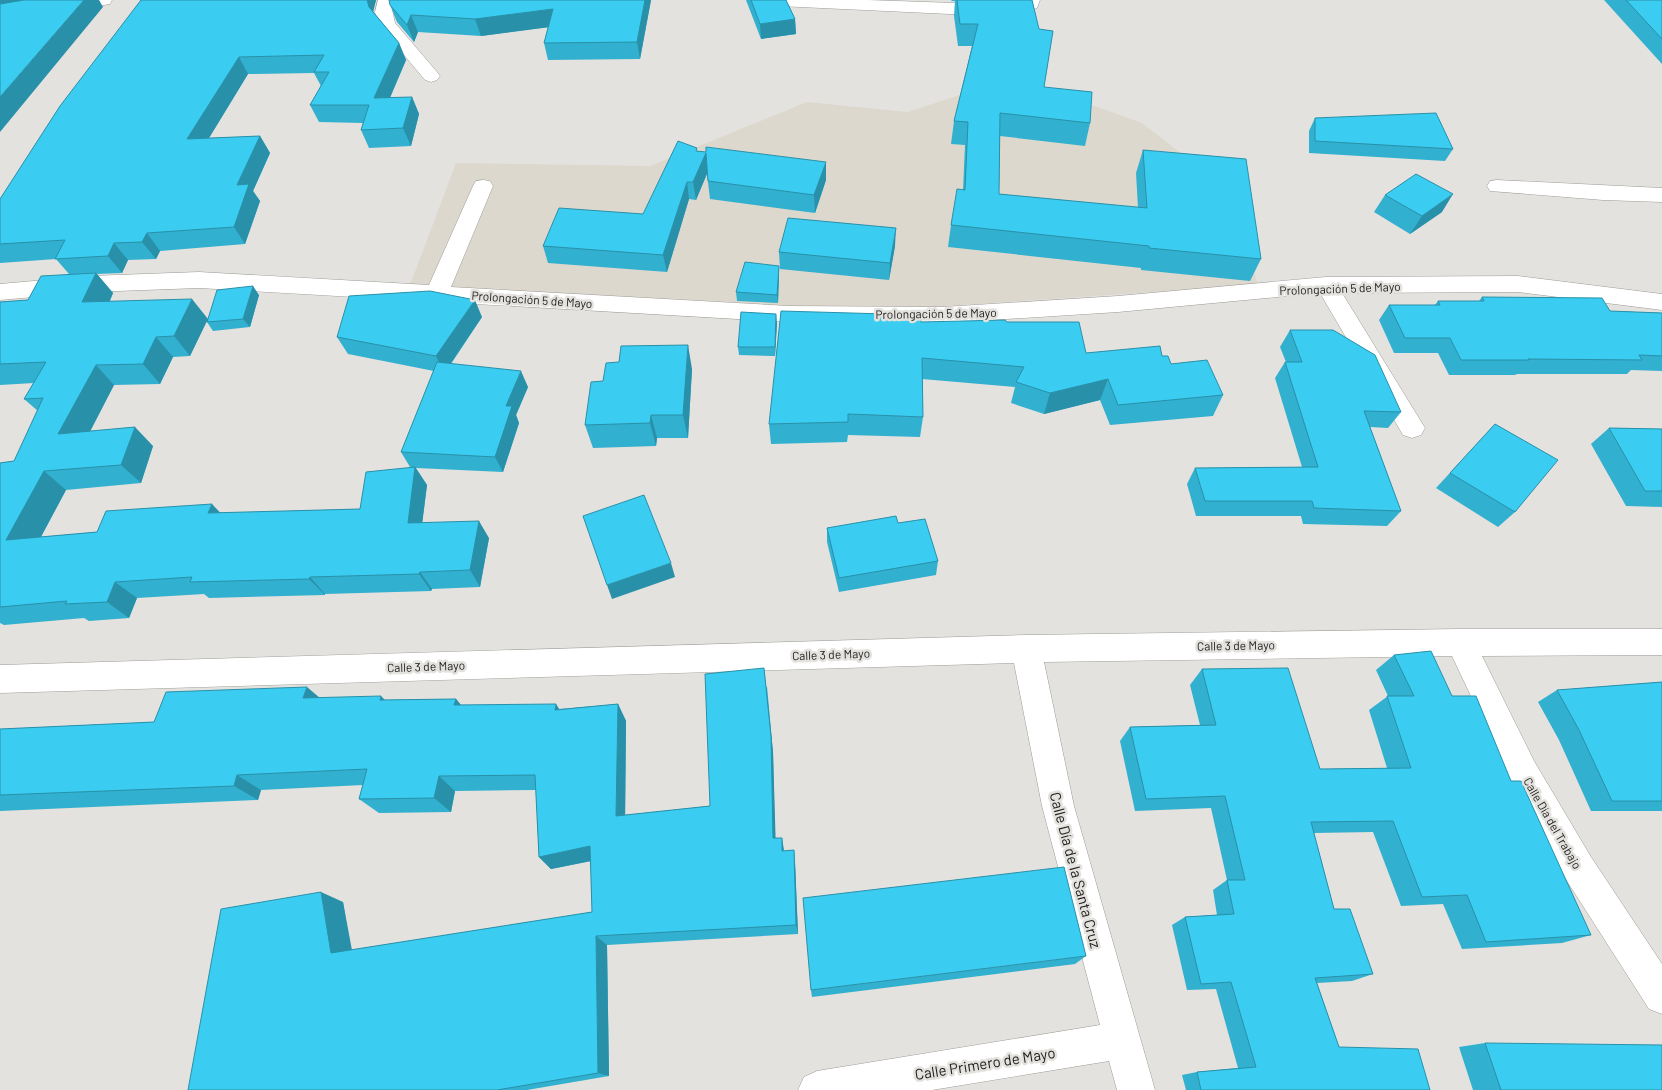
<svg xmlns="http://www.w3.org/2000/svg" width="1662" height="1090" font-family="Barlow,sans-serif">
	<style>
		.built { fill: #ddd8cd }
		.lines { fill: none; stroke-linecap: round; stroke-linejoin: round }
		.minor-casing { stroke: #9c9a96; stroke-width: 1 }
		.minor { fill: #fff; fill-rule: evenodd }
		.wall { fill: #32b0cf }
		.shaded-wall { fill: #2990a9 }
		.building { fill: #3acdf1; stroke: #2990a9 }
		.labels { text-anchor: middle; dominant-baseline: central; stroke-width: 5; stroke-linejoin: round; paint-order: stroke }
		.street-label { font-size: 12px; fill: #1d1c1a; stroke: #e4e2de }
		.near-street-label { font-size: 15px; fill: #1d1c1a; stroke: #e4e2de }
	</style>
	<rect width="100%" height="100%" fill="#e4e2de"/>
	<path class="built" d="M963 94 1095 106 1142 123 1228 190 1258 285 918 308 784 307 410 285 456 163 650 166 807 102 908 112Z"/>
	<g class="lines">
		<g class="minor-casing">
			<path id="minor" d="M71 0H112L110 4 104 5 0 21V11Z
				M378 0H394L392 9 395 23 437 72 440 76 437 80 431 82 425 80 378 24 375 12Z
				M750 0H867L1014 5 1024 0H1040L1037 8 1015 15 950 14 758 5 752 4Z
				M483 180 490 181 493 186 451 287 789 306 943 307 1118 296 1326 277 1518 276 1662 294V310L1518 292 1342 293 1425 428 1421 435 1412 438 1403 435 1320 293 1118 312 943 323 789 322 199 288 90 292 0 300V284L90 276 199 272 429 285 473 186 476 181Z
				M1497 180 1662 188V202L1603 200 1490 191 1487 186 1490 181Z
				M1460 629H1662V655L1482 656 1534 761 1591 857 1662 964V1014L1649 1009 1567 881 1512 783 1452 656 1044 662 1074 806 1155 1090H1117L1109 1061 932 1090H798L804 1077 817 1071 1100 1025 1042 806 1014 663 0 693V665L1026 635Z"/>
		</g>
		<use href="#minor" class="minor"/>
	</g>
	<path class="wall" d="M141 0H376L373 12 399 43 406 60 390 98 412 97 419 114 411 146 369 148 361 130 363 123 319 122 310 105 321 86 314 73 248 74 209 138 260 136 270 153 253 191 260 201 245 244 160 251 156 259 128 260 122 273 97 274 113 293 110 301 208 319 259 295 250 327 213 331 207 322V320L190 356 173 357 160 384 114 385 90 431 153 446 141 483 66 490 41 537 97 532 220 513 360 509 410 467 401 452 434 371 348 354 337 337 482 317 451 364 528 387 516 415 519 423 503 472 416 468 427 485 422 523 489 538 480 587 432 589 431 591 325 594V595L209 598 204 594 137 598 129 618 89 621 84 618 4 625 0 623V463L14 461 38 411 24 399 34 383 0 385V302L28 300 69 274 56 259 0 263V199Z
		M651 0 640 59 548 60 544 43 548 27 481 36 418 32 414 42 397 22 390 5Z
		M746 0H786L795 19 796 34 761 39Z
		M951 0H1032L1044 87 1090 123 1085 146 1000 136 999 194 1138 208 1136 173 1143 150 1261 259 1250 281 1141 270V268L948 247 951 225 963 190 965 145 951 144 954 121 972 46H958L954 16 955 1H952Z
		M1604 0H1662V64Z
		M1315 118 1453 149 1445 161 1309 153V131Z
		M698 151 826 180 815 213 710 199 707 174 696 200 689 199 667 272 548 263 543 246 643 214Z
		M1385 195 1442 212 1410 234 1374 212Z
		M895 246 889 280 780 269 779 252Z
		M779 266V274L778 303 737 301 736 292Z
		M1482 297 1610 311 1662 313V371L1631 370 1627 374H1517L1515 375H1449L1438 353H1394L1379 320 1389 305H1435L1438 301H1479Z
		M921 322H1007L1086 353 1162 356 1171 364 1223 395 1213 416 1110 425 1100 400 1044 414 1011 403 1015 387 922 379 923 417 920 437 848 435 847 442 771 444 769 424Z
		M777 323 775 356 739 355 738 347Z
		M1290 330 1401 412 1388 428 1370 427 1401 511 1387 526 1303 524 1301 516H1196L1187 484 1195 468 1302 467 1275 378 1285 362H1286L1280 347Z
		M692 369 688 438H657L656 446 593 448 585 425 603 381Z
		M1495 424 1515 512 1498 527 1436 488Z
		M1609 428 1662 429V507L1626 506 1591 444Z
		M898 523 938 561 936 575 839 592 827 542V528Z
		M1394 655 1452 696 1511 781 1591 935 1562 943 1462 949 1443 904 1401 906 1373 832 1314 833 1334 909 1373 974 1352 981 1317 983 1339 1047 1430 1090H1186L1182 1075 1197 1072 1238 1068 1216 989 1187 990 1172 925 1185 917 1217 915 1213 890 1227 880 1211 808 1135 811 1120 741 1130 727 1200 725 1190 685 1202 669 1320 769 1387 768 1369 710 1388 696 1376 670Z
		M1662 682V811H1591L1559 740 1538 702 1557 690Z
		M767 686 773 752 775 838 784 851 794 850 795 862 798 934 607 945 609 1076 527 1090H188L343 902 351 950 592 912 591 861 551 869 539 857 536 790 455 791 451 812 379 813 359 799 363 785 261 790 258 800 0 811V729L154 722 320 698 386 700 456 699 461 705 560 709 618 704 626 721 625 815 710 806Z
		M1086 956 1075 964 812 997 811 990Z
		M1485 1043 1662 1090H1473L1459 1047Z"/>
	<path class="shaded-wall" d="M0 0H59L0 9Z
		M84 0H99L103 7 0 132V97Z
		M367 0H376L373 12 369 7Z
		M645 0H651L640 59 637 42Z
		M553 9 558 26 481 36 475 19Z
		M411 15 418 32 414 42 407 25Z
		M795 19 796 34 761 39 760 24Z
		M399 43 406 60 382 116 374 98Z
		M239 57 248 74 198 156 187 139Z
		M412 97 419 114 411 146 403 128Z
		M260 136 270 153 253 191 260 201 245 244 234 227 237 185Z
		M706 153 708 171 696 200 693 182Z
		M826 162V180L815 213 814 195Z
		M687 182 689 199 667 272 663 255Z
		M1453 194 1442 212 1410 234 1422 216Z
		M896 228 895 246 889 280 890 263Z
		M147 233 160 251 156 259 142 242Z
		M114 243 128 260 122 273 108 256Z
		M779 266V274L778 303 777 295Z
		M96 273 113 293 100 322 82 302Z
		M253 286 259 295 250 327 243 319Z
		M192 299 208 319 190 356 174 336Z
		M475 300 482 317 444 373 436 356Z
		M776 314 777 323 775 356V347Z
		M156 337 173 357 160 384 143 364Z
		M688 345 692 369 688 438 683 415Z
		M96 365 114 385 79 453 58 434Z
		M521 371 528 387 516 415 519 423 503 472 495 457 506 406Z
		M1108 379 1100 400 1044 414 1050 393Z
		M651 415 657 438 656 446 650 423Z
		M135 427 153 446 141 483 121 465Z
		M415 467 427 485 420 541 408 523Z
		M44 471 66 490 30 557 6 540Z
		M212 504 229 522 208 513Z
		M479 521 489 538 480 587 470 570Z
		M671 563 675 577 612 599 607 585Z
		M420 572 432 589 431 591 419 574Z
		M310 577 325 594V595L309 579Z
		M115 582 137 598 129 618 107 602Z
		M764 668 773 752 776 851 773 838Z
		M307 687 327 704 303 698Z
		M381 696 398 713 380 700Z
		M456 699 470 716 454 705Z
		M556 704 567 721 555 710Z
		M618 704 626 721 625 830 616 816Z
		M237 775 261 790 258 800 234 786Z
		M439 776 455 791 451 812 434 798Z
		M782 838 784 850 782 851Z
		M590 846 601 859 551 869 539 857Z
		M794 850 795 862 798 934 796 925Z
		M321 892 343 902 354 961 331 953Z
		M596 936 607 945 609 1076 598 1073Z"/>
	<path class="building" d="M24 0H84L0 97V4Z
		M141 0H367L369 7 399 43 374 98 412 97 403 128 361 130 369 105H310L329 72H314L324 55 239 57 187 139 260 136 237 185 249 184 234 227 147 233 142 242 114 243 108 256 55 259 65 240 0 244V199L60 106Z
		M389 0H645L637 42 544 43 553 9 475 19 411 15 407 25 390 5Z
		M751 0H786L795 19 760 24Z
		M957 0H1032L1039 29 1053 31 1044 87 1092 92 1090 123 1000 113 999 194 1147 208 1143 150 1246 159 1261 259 1149 248V246L951 225 957 189 965 190 968 122 954 121 978 24H960Z
		M1626 0H1662V39Z
		M1436 113 1453 149 1315 141V118Z
		M678 141 697 148 696 151 706 152V147L826 162 814 195 708 181 706 153 693 182H687L663 255 543 246 559 208 643 214Z
		M1416 174 1453 194 1422 216 1385 195Z
		M788 218 896 228 890 263 779 252Z
		M745 262 779 266 777 295 736 292Z
		M96 273 82 302 192 299 174 336 156 337 143 364 96 365 58 434 135 427 121 465 44 471 6 540 97 532 106 511 212 504 208 513 360 509 366 472 415 467 408 523 479 521 470 570 420 572 419 574 310 577 309 579 190 582 192 577 115 582 107 602 65 604 67 601 0 607V463L14 461 43 398 24 399 46 362 0 364V302L28 300 41 276Z
		M253 286 243 319 207 322 217 290Z
		M430 291 475 300 436 356 337 337 349 296Z
		M1482 297 1602 298 1610 311 1662 313V356L1639 355 1642 360 1528 359 1529 360H1461L1450 338H1405L1389 305H1440L1438 301H1484Z
		M781 311 921 315V322L1005 320 1007 322H1079L1086 353 1160 346 1162 356H1168L1171 364 1207 360 1223 395 1118 405 1108 379 1050 393 1016 382 1024 367 922 358 923 417 848 414V422L769 424Z
		M741 312 776 314 775 347H738Z
		M1290 330H1333L1375 355 1401 412 1364 411 1401 511 1314 508 1312 501H1205L1195 468 1318 467 1285 362H1302Z
		M688 345 683 415H651L650 423 585 425 591 382 603 381 606 363 619 362 621 346Z
		M437 362 521 371 506 406H512L495 457 401 452Z
		M1495 424 1558 460 1515 512 1450 473Z
		M1609 428 1662 429V491H1645Z
		M644 495 671 563 607 585 583 516Z
		M896 516 898 523 925 519 938 561 839 578 827 528Z
		M1431 651 1452 696H1476L1511 781H1521L1591 935 1486 942 1467 895 1422 897 1393 821 1311 822 1334 909H1350L1373 974 1315 978 1339 1047 1418 1049 1430 1090H1201L1197 1072 1256 1067 1231 982 1201 984 1185 917 1234 914 1227 880H1245L1225 796 1146 799 1130 727 1216 725 1202 669 1288 668 1320 769 1411 768 1387 696H1414L1394 655Z
		M764 668 771 736 773 838H782V851L794 850 796 925 596 936 598 1073 497 1090H188L221 909 321 892 331 953 592 912 590 846 539 857 535 775 439 776 434 798 359 799 367 769 237 775 234 786 0 795V729L154 722 166 692 307 687 303 698 381 696 380 700 456 699 454 705 556 704 555 710 618 704 616 816 710 806 705 674Z
		M1662 682V801H1612L1579 730 1557 690Z
		M1064 867 1086 956 811 990 803 898Z
		M1485 1043 1662 1045V1090H1501Z"/>
	<g class="labels">
		<g class="street-label">
			<text transform="translate(1340 288) rotate(-2)">Prolongación 5 de Mayo</text>
			<text transform="translate(532 299) rotate(4)">Prolongación 5 de Mayo</text>
			<text transform="translate(936 313) rotate(-1)">Prolongación 5 de Mayo</text>
			<text transform="translate(1236 645) rotate(-1)">Calle 3 de Mayo</text>
			<text transform="translate(831 654) rotate(-2)">Calle 3 de Mayo</text>
			<text transform="translate(426 666) rotate(-2)">Calle 3 de Mayo</text>
			<text transform="translate(1553 823) rotate(60)">Calle Día del Trabajo</text>
		</g>
		<g class="near-street-label">
			<text transform="translate(1076 870) rotate(75)">Calle Día de la Santa Cruz</text>
			<text transform="translate(985 1063) rotate(-9)">Calle Primero de Mayo</text>
		</g>
	</g>
</svg>
